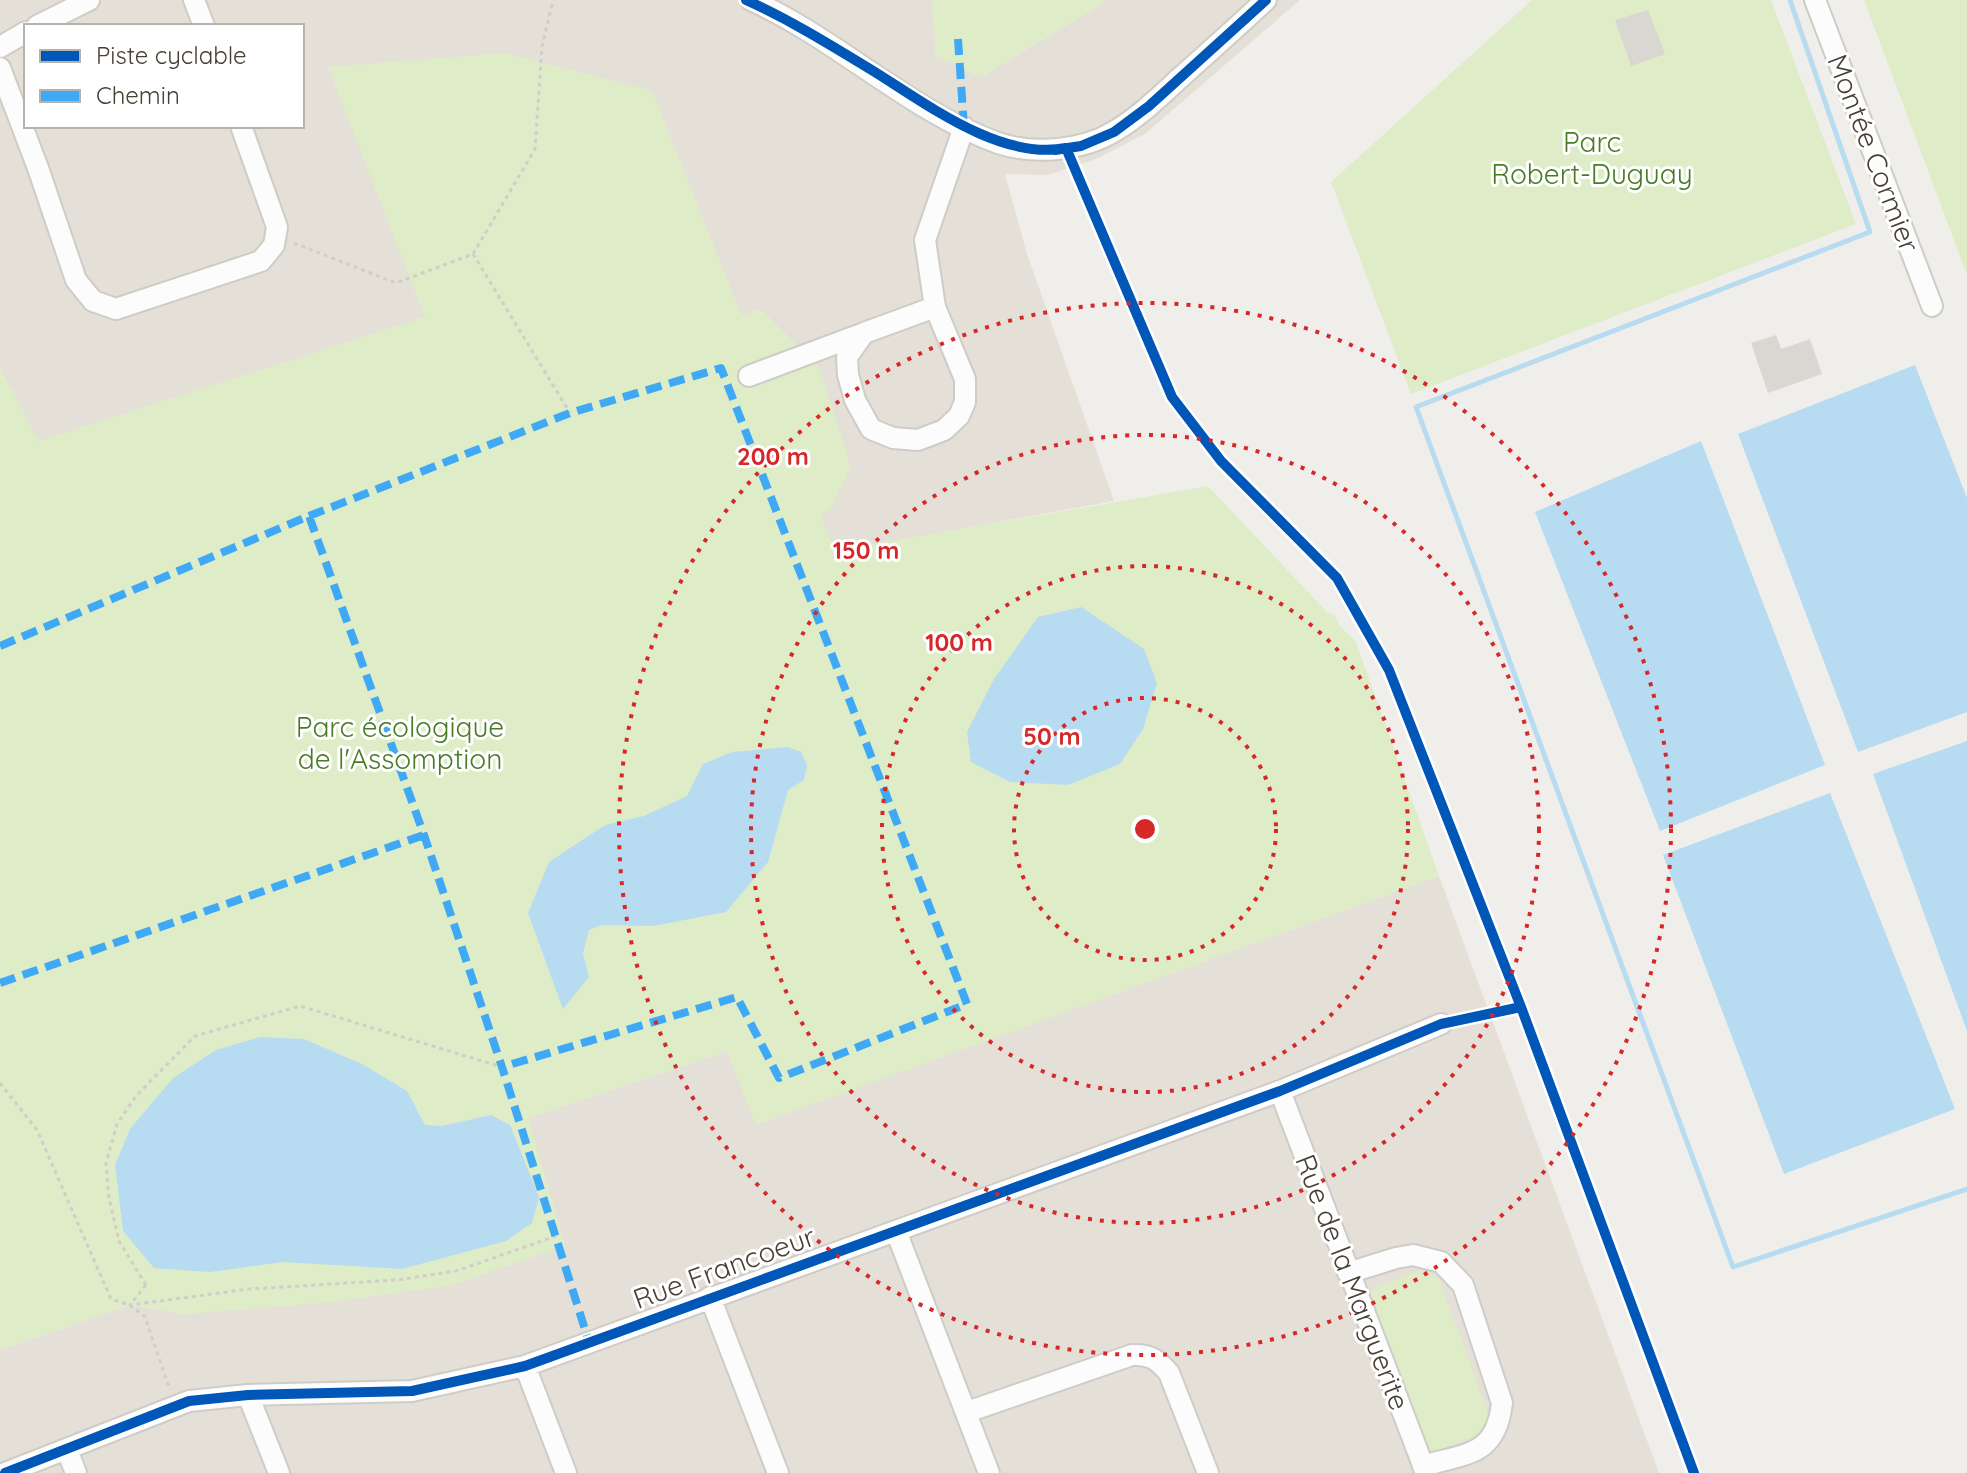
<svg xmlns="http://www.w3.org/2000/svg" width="1967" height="1473" font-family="Quicksand,sans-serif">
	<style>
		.residential { fill: #e5e0d7; fill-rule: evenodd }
		.green { fill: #deecc8 }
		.water { fill: #b7dbf1 }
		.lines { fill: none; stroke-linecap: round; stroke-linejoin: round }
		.stream { stroke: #b7dbf1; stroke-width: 5 }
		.building { fill: #dad7d2 }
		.minor-casing { stroke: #ceccc7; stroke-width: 24 }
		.path { stroke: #d1ceca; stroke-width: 3; stroke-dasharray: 4 4; stroke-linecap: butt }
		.minor { stroke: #fdfcfc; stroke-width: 20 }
		.quiet { stroke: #3fa9f5; stroke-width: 8; stroke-dasharray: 16 8; stroke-linecap: butt }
		.cycleway-casing { stroke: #fff; stroke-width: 15 }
		.cycleway { stroke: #0057b8; stroke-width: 10 }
		.ring { fill: none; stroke: #d62828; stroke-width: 4; stroke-dasharray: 4 8 }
		.labels { text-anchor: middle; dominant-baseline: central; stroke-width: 6; stroke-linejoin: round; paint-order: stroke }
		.park-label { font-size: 28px; fill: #477c25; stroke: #fff }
		.street-label { font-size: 28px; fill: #474035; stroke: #fff }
		.centre { fill: #d62828; stroke: #fff; stroke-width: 4 }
		.ring-label { font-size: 24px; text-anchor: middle; font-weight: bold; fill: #d62828; stroke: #fff; stroke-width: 6; stroke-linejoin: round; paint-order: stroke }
	</style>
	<rect width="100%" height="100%" fill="#f0eeea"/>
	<path class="residential" d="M0 0H932L936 57 981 77 1108 0H1300L1145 134 1096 159 1048 175 1005 174 1027 254 1114 501 835 552 652 91 329 67 426 317 38 442 0 368ZM26 26H302V126H26Z
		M1439 876 1659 1473H0V1350L130 1305 186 1314 565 1246 527 1118 727 1051 757 1124Z"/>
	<path class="green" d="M932 0H1108L981 77 936 57Z
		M1532 0H1771L1856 224 1411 394 1331 182Z
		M1864 0H1967V275Z
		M504 53 652 91 741 315 761 309 819 367 851 467 829 511 820 514 835 551 1208 486 1327 612 1335 615 1339 625 1356 642 1439 876 756 1125 727 1051 528 1118 565 1246 452 1285 332 1302 186 1314 130 1305 0 1350V368L39 441 425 317 328 67Z
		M1414 1272 1429 1273 1439 1279 1487 1410V1422L1481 1433 1430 1454 1422 1449 1369 1306 1373 1289Z"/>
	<path class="water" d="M1915 365 1967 498V712L1858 752 1738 434Z
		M1701 441 1825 765 1660 831 1535 512Z
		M1081 607 1144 649 1157 683 1143 729 1120 764 1068 785 1010 782 971 762 967 732 994 679 1038 617Z
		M1967 741V1031L1873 774Z
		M788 747 801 752 807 765 804 780 788 790 768 862 726 912 653 926 602 925 589 930 583 953 589 977 563 1009 528 913 549 862 605 825 644 816 687 796 703 764 732 752Z
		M1830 793 1955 1109 1784 1174 1663 855Z
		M260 1037 304 1039 362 1064 407 1091 425 1125 442 1126 491 1115 510 1125 539 1197 532 1223 506 1241 402 1269 283 1262 210 1272 154 1268 123 1231 115 1165 130 1129 173 1078 216 1050Z"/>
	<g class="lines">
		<path class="stream" d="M1790 0 1870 232 1416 407 1733 1267 1967 1189"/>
	</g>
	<path class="building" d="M1648 10 1665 54 1631 66 1615 20Z
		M1776 335 1781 349 1810 339 1822 374 1768 393 1751 343Z"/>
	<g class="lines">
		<g class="minor-casing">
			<path id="minor" d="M194 0 204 26
				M751 0C837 39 911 112 998 143 1034 155 1082 151 1115 131 1139 117 1160 96 1181 77 1209 52 1238 26 1266 0
				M1815 0 1932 306
				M37 26 89 0
				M0 47 26 32
				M0 68 38 168 76 280 93 301 116 309 261 261 274 245 277 227 241 126
				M935 307 864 333 847 357 848 375 855 400 871 429 893 438 918 440 944 430 959 416 965 402V379L935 307 925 240 964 127
				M749 376 864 333
				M1280 1091 1426 1473
				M896 1231 989 1473
				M1348 1273 1396 1258 1413 1255 1441 1262 1463 1285 1502 1403C1496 1456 1467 1453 1423 1466
				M710 1297 778 1473
				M525 1366 566 1473
				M248 1395 279 1473
				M967 1412 1132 1355C1150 1354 1158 1360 1169 1373L1208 1473
				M67 1450 76 1473
				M5 1473 189 1401 248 1395 412 1391 525 1366 1280 1091 1441 1024"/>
		</g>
		<path class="path" d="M294 243 396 283 473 254 535 149 542 47 553 0
			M473 254 570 413
			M0 1083 37 1130 111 1299 130 1305 145 1317 170 1390
			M146 1285 119 1241 109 1198 106 1163 117 1124 136 1096 195 1036 300 1006 502 1067
			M146 1285 130 1305 249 1289 397 1280 456 1271 556 1236"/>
		<use href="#minor" class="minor"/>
		<path class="quiet" d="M958 39 964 127
			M309 516 570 413 721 368 967 1004 779 1078 737 997 502 1067
			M0 646 309 516 424 835 502 1067 589 1342
			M0 983 424 835"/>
		<g class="cycleway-casing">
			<path id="cycleway" d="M746 0C790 20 829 44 870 69 924 102 999 161 1066 148L1172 397 1221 461 1337 578 1389 670 1521 1007 1694 1473
				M1055 150 1081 146 1114 132 1149 106 1266 0
				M5 1473 189 1401 248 1395 412 1391 525 1366 1280 1091 1441 1024 1521 1007"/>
		</g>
		<use href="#cycleway" class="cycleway"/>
	</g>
	<g class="ring">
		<circle cx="1145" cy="829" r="131"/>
		<circle cx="1145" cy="829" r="263"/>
		<circle cx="1145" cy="829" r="394"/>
		<circle cx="1145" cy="829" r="526"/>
	</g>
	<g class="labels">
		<g class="park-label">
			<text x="1592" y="141">Parc<tspan x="1592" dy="32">Robert-Duguay</tspan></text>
			<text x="400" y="726">Parc écologique<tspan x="400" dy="32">de l'Assomption</tspan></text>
		</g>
		<g class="street-label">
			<text transform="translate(1874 153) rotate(69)">Montée Cormier</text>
			<text transform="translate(724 1267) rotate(-20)">Rue Francoeur</text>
			<text transform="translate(1353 1282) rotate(69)">Rue de la Marguerite</text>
		</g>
	</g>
	<circle cx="1145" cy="829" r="12" class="centre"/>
	<g class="ring-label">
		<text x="773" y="465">200 m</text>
		<text x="866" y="559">150 m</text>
		<text x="959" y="651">100 m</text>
		<text x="1052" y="745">50 m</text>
	</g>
	<rect x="24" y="24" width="280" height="104" fill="#ffffff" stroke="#b5b3ae" stroke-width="2"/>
	<rect x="40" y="50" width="40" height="12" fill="#0057b8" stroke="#b5b3ae" stroke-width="2"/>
	<text x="96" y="64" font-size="24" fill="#474035">Piste cyclable</text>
	<rect x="40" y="90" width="40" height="12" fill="#3fa9f5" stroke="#b5b3ae" stroke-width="2"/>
	<text x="96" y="104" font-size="24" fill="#474035">Chemin</text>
</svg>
